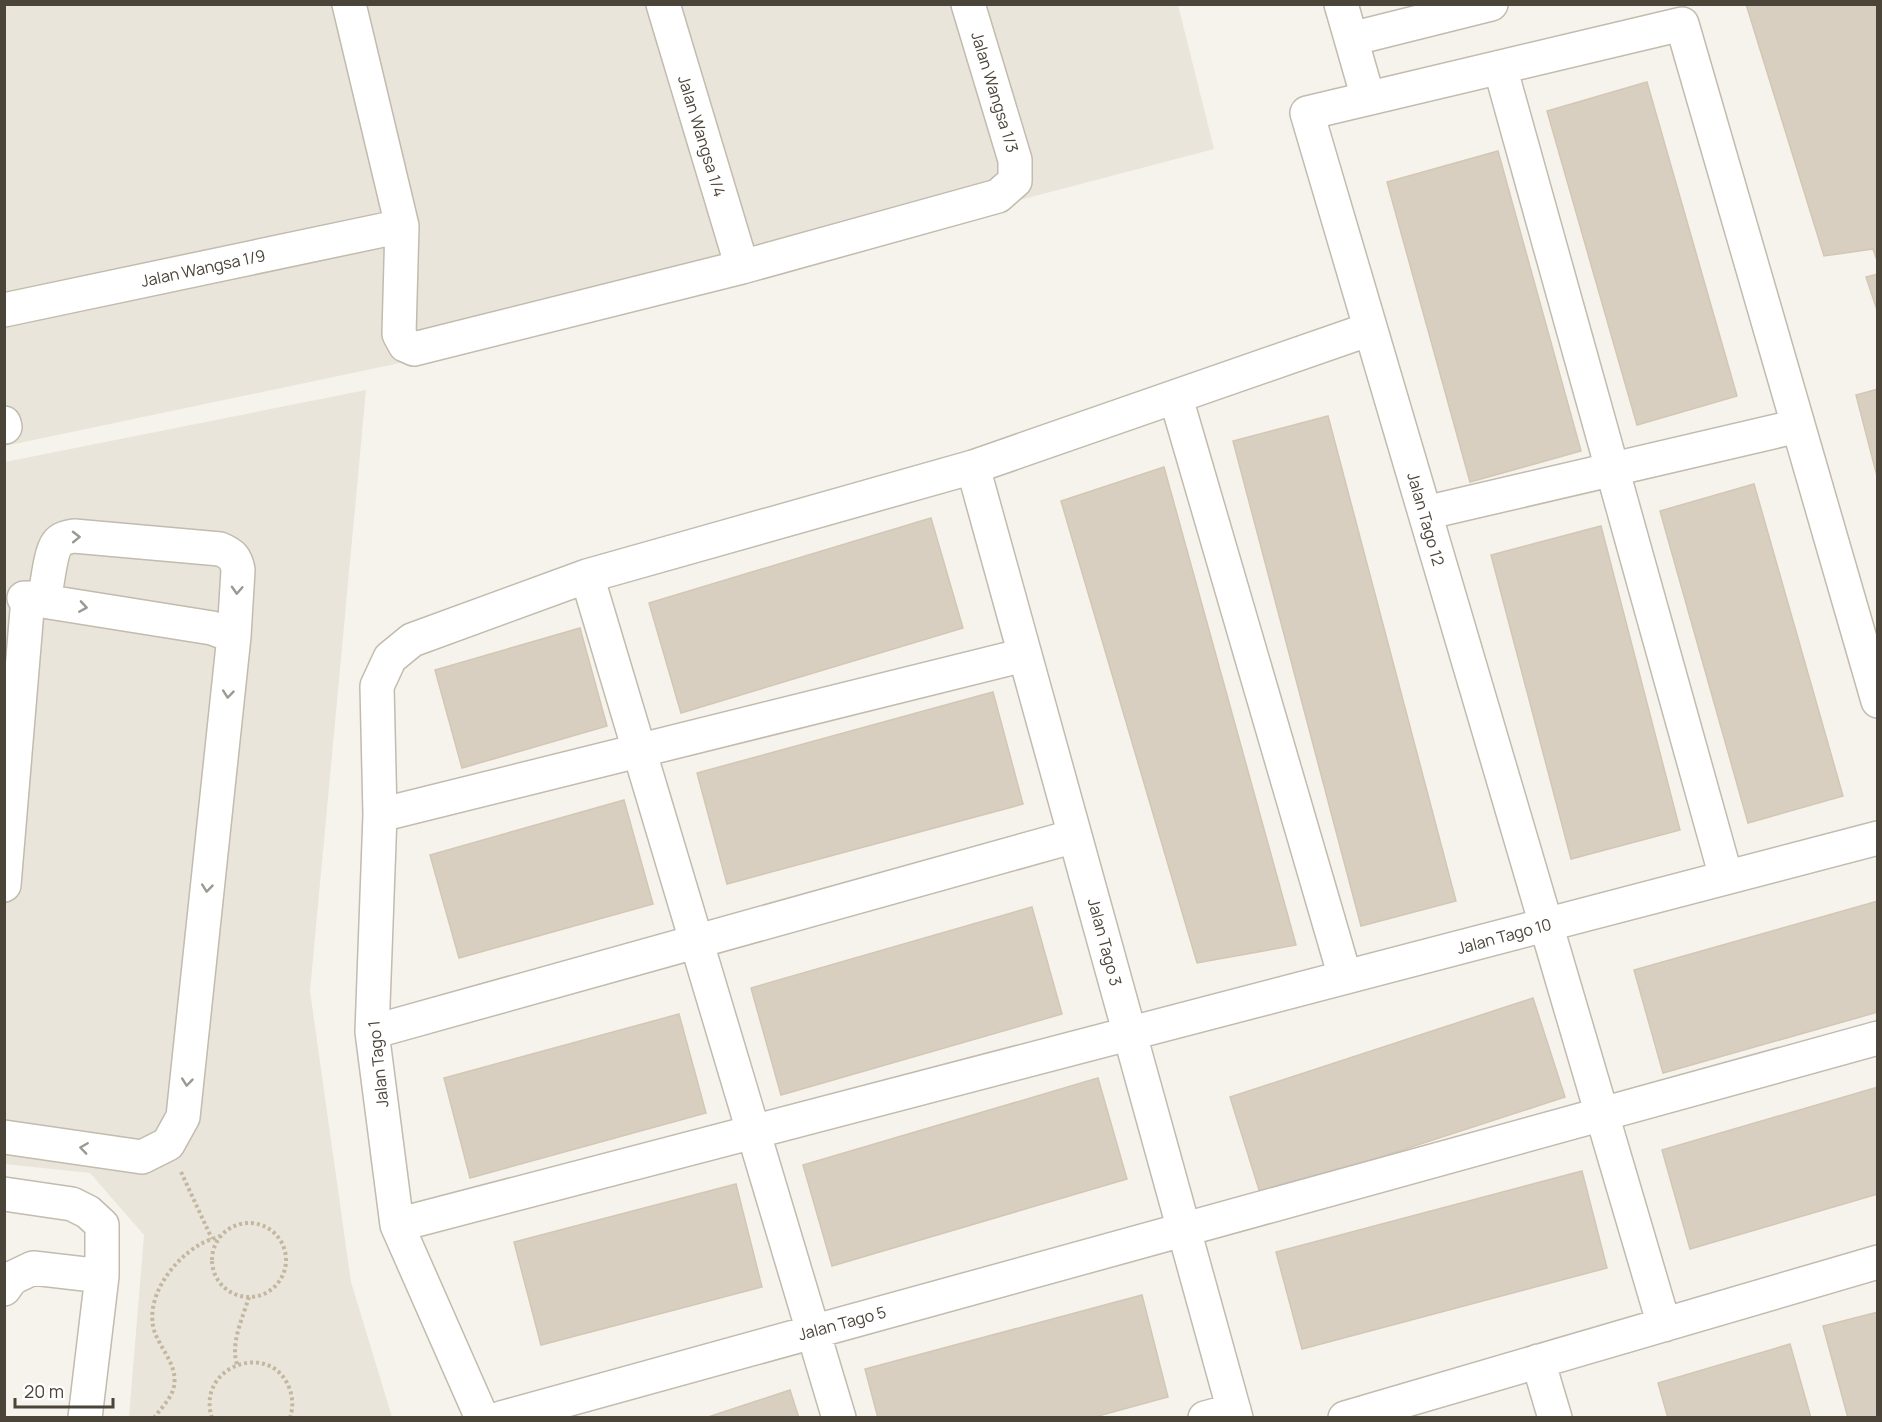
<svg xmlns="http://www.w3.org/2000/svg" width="1882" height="1422" font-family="Manrope,sans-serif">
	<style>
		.residential { fill: #eae5da }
		.building { fill: #d8cfc1; stroke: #d3c7b4; stroke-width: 1.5 }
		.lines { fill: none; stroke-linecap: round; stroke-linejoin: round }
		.minor-casing { stroke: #c2bbae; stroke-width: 36 }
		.path { stroke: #c4b79f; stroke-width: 4; stroke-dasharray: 3 3; stroke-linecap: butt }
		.minor { stroke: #fff; stroke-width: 33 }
		.oneway { stroke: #9c9892 }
		.labels { text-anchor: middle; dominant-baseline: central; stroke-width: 5; stroke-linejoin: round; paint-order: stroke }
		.street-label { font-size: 16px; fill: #4b4439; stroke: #fff }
	</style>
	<rect width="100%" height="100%" fill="#f6f3ec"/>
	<path class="residential" d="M4 5H1178L1214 149 400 363 5 446Z
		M366 390 310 991 351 1282 392 1417H129L144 1235 90 1173 5 1164V462Z"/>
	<path class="building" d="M1746 4H1878V263L1873 249 1824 256Z
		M1647 82 1737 396 1637 425 1547 111Z
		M1498 151 1581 451 1470 482 1387 182Z
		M1878 274V313L1866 277Z
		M1878 389V480L1856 395Z
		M1328 416 1456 901 1361 926 1233 441Z
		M1164 467 1296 945 1197 963 1061 501Z
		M1754 484 1843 796 1748 823 1660 511Z
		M931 518 963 628 681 713 649 603Z
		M1601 526 1680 830 1571 859 1491 555Z
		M580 628 607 726 462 768 435 670Z
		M993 692 1023 804 727 884 697 773Z
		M624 800 653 904 459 958 430 855Z
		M1878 901V1012L1663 1073 1634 970Z
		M1032 907 1062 1014 781 1095 751 988Z
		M1533 998 1565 1097 1261 1196 1230 1097Z
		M679 1014 706 1113 470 1178 444 1078Z
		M1098 1078 1127 1179 832 1266 803 1165Z
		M1878 1087V1194L1690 1249 1662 1150Z
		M1582 1171 1607 1268 1302 1349 1276 1252Z
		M736 1184 762 1287 541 1345 514 1242Z
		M1142 1295 1168 1397 1091 1418H878L865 1369Z
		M1878 1312V1418H1848L1823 1326Z
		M1790 1344 1811 1418H1668L1658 1383Z
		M790 1390 799 1418H705Z"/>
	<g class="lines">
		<g class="minor-casing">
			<path id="minor" d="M349 4 402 226 399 334 405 345 414 349 742 267 998 196 1015 181V160L968 4
				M663 4 742 267
				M1341 4 1368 98
				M1351 39 1491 4
				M1500 67 1726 877
				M4 310 402 226
				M1176 398 1345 977
				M4 423 5 427
				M973 467 1236 1418
				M1425 513 1798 426
				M587 576 839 1418
				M24 598 212 628 234 636
				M380 815 1024 655
				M4 885 28 598
				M372 1032 1075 836
				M4 1137 142 1157 168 1144 183 1117 234 636 238 570C236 558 232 554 220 549L74 536C68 537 61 538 57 544 50 553 47 588 44 601
				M4 1194 72 1204 88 1212 102 1225V1276L85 1418
				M397 1225 1878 838
				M4 1289 12 1278 33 1268 102 1276
				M1664 1325 1307 113 1682 24 1878 701
				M1538 1361 1555 1418
				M482 1418 397 1225 372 1032 380 815 377 686 390 658 412 640 587 576 973 467 1370 329
				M501 1418 1878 1038
				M1205 1418 1234 1410
				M1345 1418 1878 1262"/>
		</g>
		<path class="path" d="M181 1172 212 1239
			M212 1260a37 37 0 1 1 74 0a37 37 0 1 1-74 0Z
			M237 1364C230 1344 243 1317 249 1297
			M154 1418C161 1408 172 1398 174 1386 178 1365 160 1349 154 1330 145 1298 172 1261 199 1245 205 1241 213 1239 220 1236
			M212 1418C195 1365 273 1339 290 1390 293 1399 293 1409 290 1418"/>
		<use href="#minor" class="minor"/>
	</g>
	<defs><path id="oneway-chevron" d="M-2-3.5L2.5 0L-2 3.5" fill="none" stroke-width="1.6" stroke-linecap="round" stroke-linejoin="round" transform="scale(1.5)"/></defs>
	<g class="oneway">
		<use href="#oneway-chevron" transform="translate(76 537) rotate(-1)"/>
		<use href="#oneway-chevron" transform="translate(237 590) rotate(93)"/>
		<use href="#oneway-chevron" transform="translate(83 607) rotate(9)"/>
		<use href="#oneway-chevron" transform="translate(228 694) rotate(96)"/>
		<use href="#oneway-chevron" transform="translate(207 888) rotate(96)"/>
		<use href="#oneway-chevron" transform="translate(187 1082) rotate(96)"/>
		<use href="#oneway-chevron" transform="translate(84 1148) rotate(-172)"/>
	</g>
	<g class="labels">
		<g class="street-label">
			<text transform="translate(995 92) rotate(73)">Jalan Wangsa 1/3</text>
			<text transform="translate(702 136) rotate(73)">Jalan Wangsa 1/4</text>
			<text transform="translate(203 268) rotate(-12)">Jalan Wangsa 1/9</text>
			<text transform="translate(1426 519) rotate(74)">Jalan Tago 12</text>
			<text transform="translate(1504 936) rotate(-15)">Jalan Tago 10</text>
			<text transform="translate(1105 942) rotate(75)">Jalan Tago 3</text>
			<text transform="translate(378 1064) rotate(-96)">Jalan Tago 1</text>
			<text transform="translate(842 1323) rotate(-15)">Jalan Tago 5</text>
		</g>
	</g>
	<rect width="1882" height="1422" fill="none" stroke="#4b4439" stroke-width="12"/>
	<path d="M15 1398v9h98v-9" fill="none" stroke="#4b4439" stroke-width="3"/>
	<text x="24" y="1398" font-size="18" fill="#4b4439" stroke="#ffffff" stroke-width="4.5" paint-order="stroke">20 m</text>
</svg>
